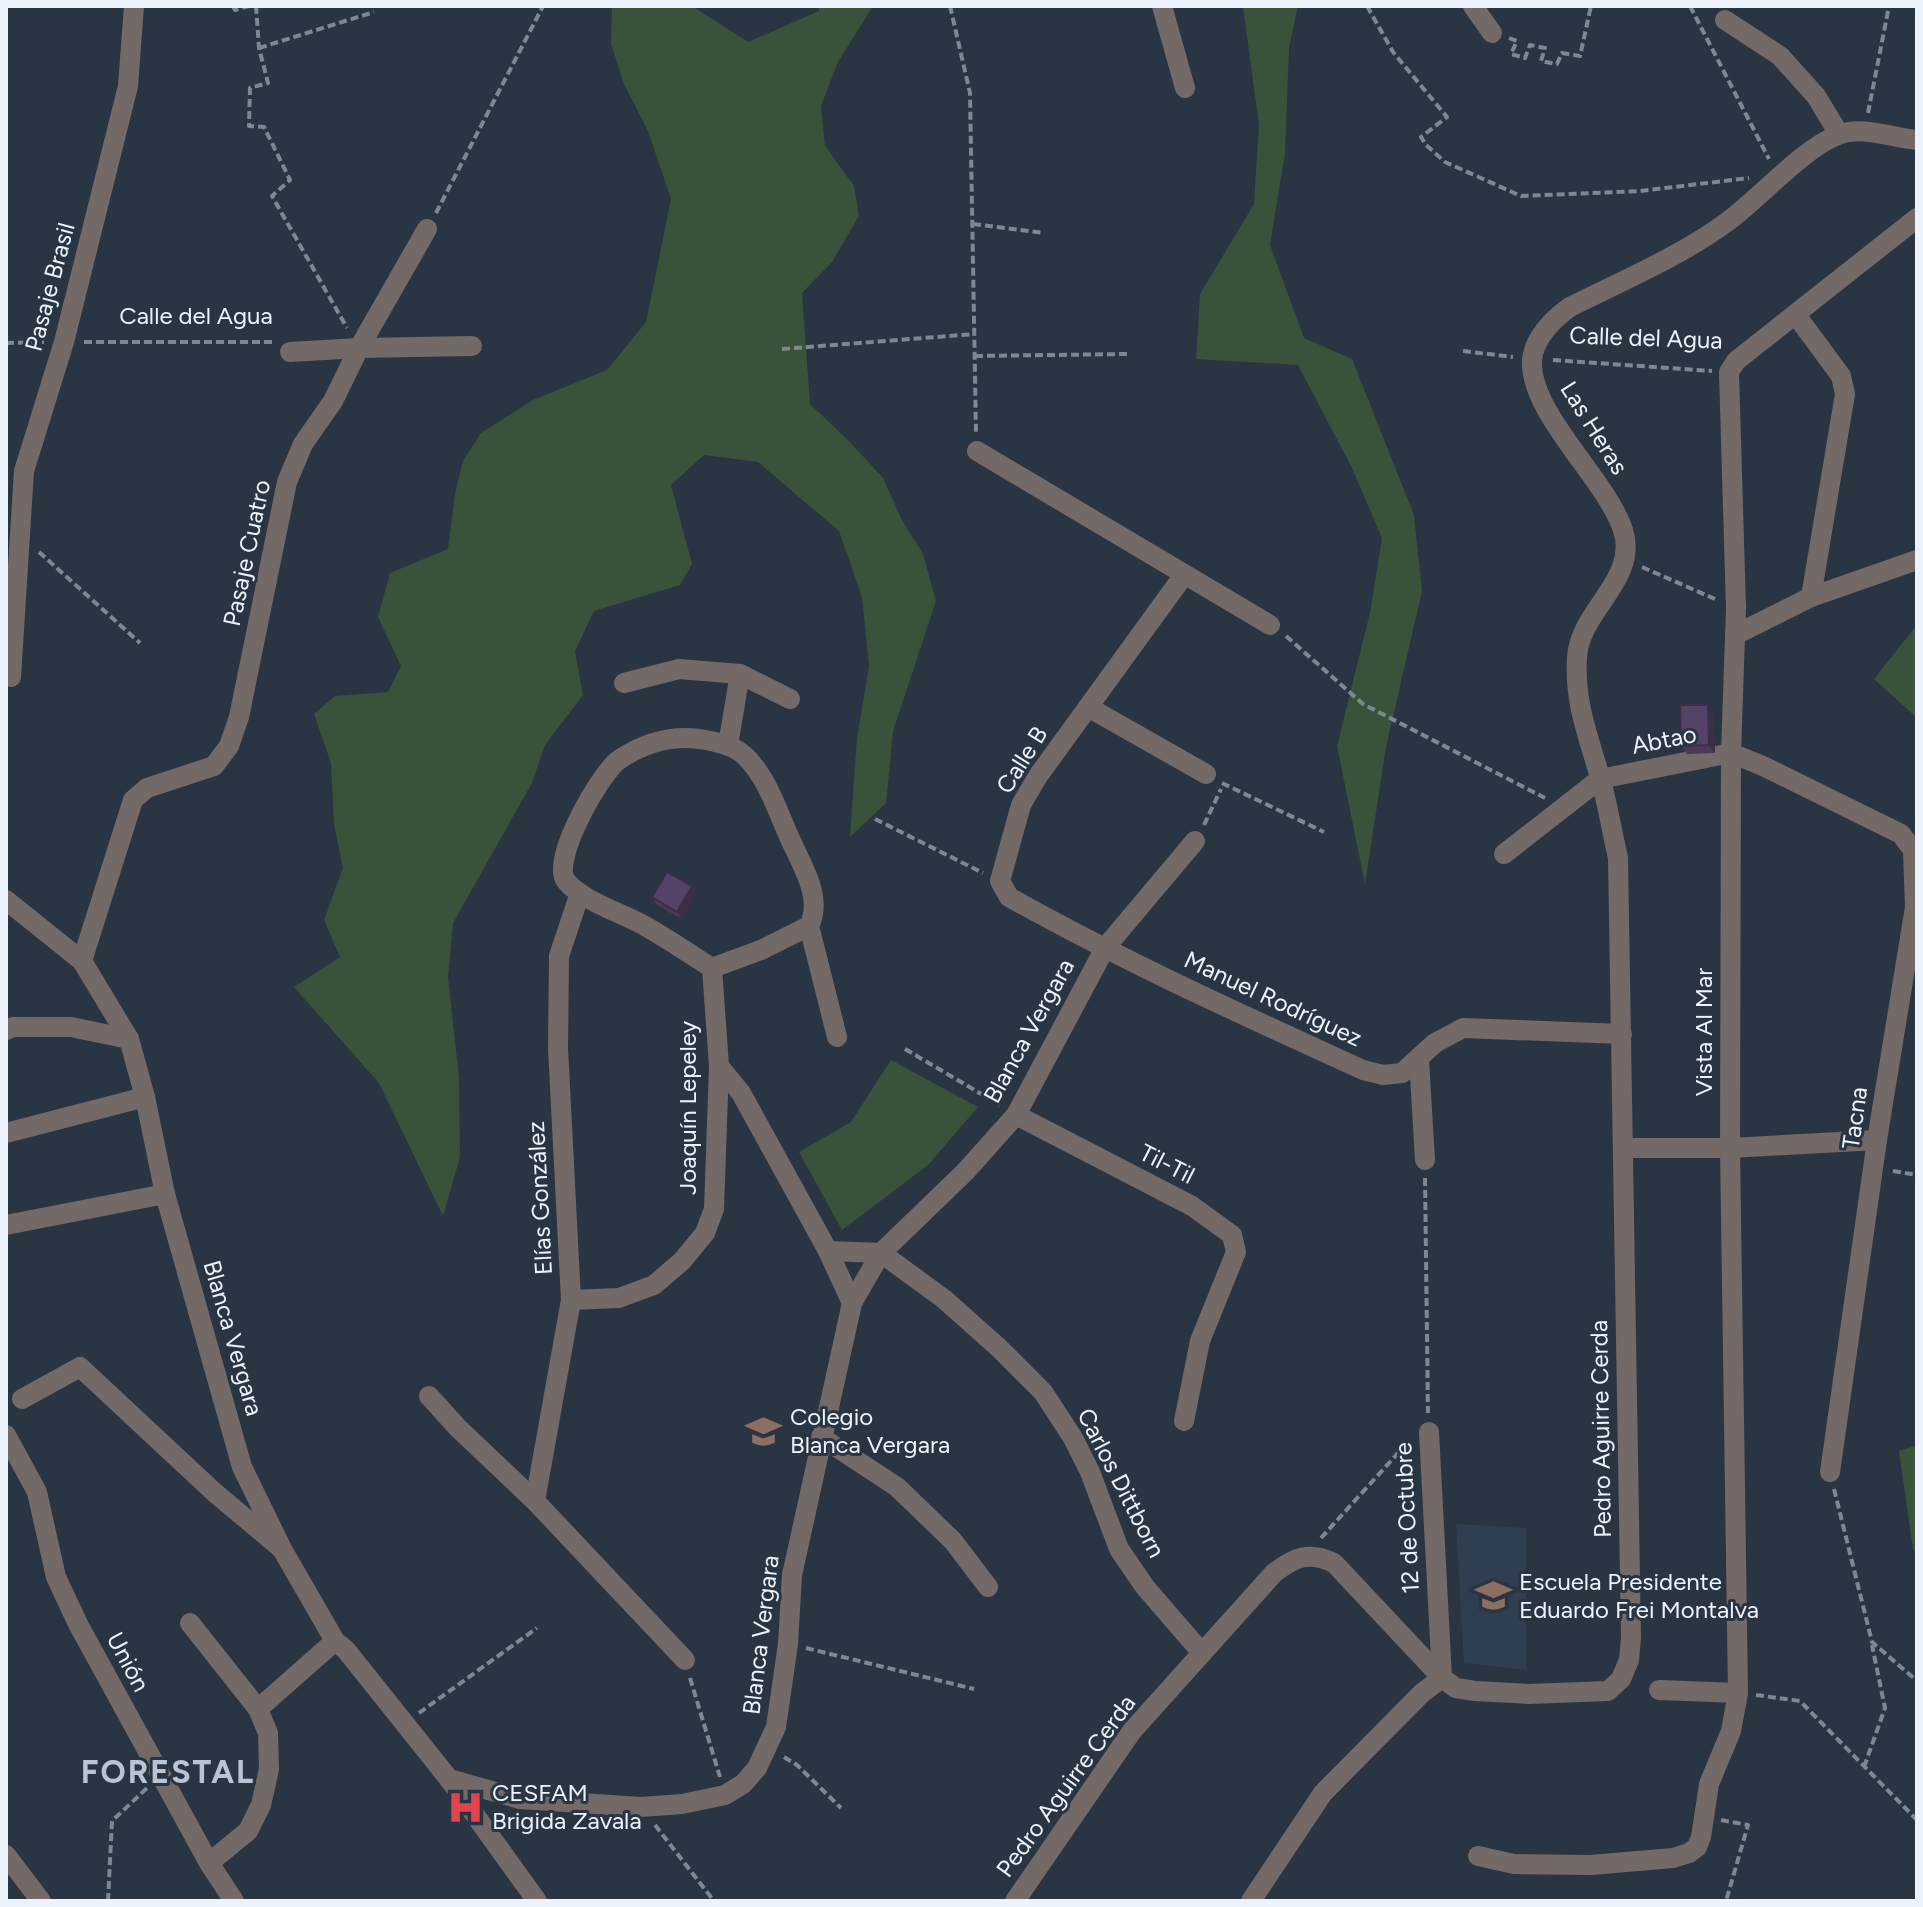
<svg xmlns="http://www.w3.org/2000/svg" width="1923" height="1907" font-family="Figtree,sans-serif">
<style>
.built{fill:#303e51}
.green{fill:#3a513a}
.lines{fill:none;stroke-linecap:round;stroke-linejoin:round}
.path{stroke:#7e8793;stroke-width:4;stroke-dasharray:8 4;stroke-linecap:butt}
.minor{stroke:#736967;stroke-width:20}
.tertiary{stroke:#736967;stroke-width:20}
.wall{fill:#483a58}
.shaded-wall{fill:#3b2f47}
.building{fill:#544366;stroke:#3b2f47;stroke-width:2}
.labels{text-anchor:middle;stroke-width:6;stroke-linejoin:round;paint-order:stroke}
.street-label{font-size:24px;fill:#ecf3fc;stroke:#2a3543}
.poi-label{font-size:24px;fill:#ecf3fc;stroke:#2a3543;text-anchor:start}
.district-label{font-size:32px;font-weight:bold;letter-spacing:2px;fill:#b8c5d7;stroke:#2a3543}
</style>
<rect width="100%" height="100%" fill="#2a3543"/>
<path class="built" d="M 1456,1524 L 1526,1528 L 1526,1670 L 1464,1663 Z"/>
<g class="green">
<path d="M 612,6 L 692,6 L 748,42 L 819,11 L 819,6 L 873,6 L 838,62 L 821,106 L 825,146 L 854,186 L 859,216 L 832,262 L 802,293 L 810,404 L 849,441 L 883,478 L 902,520 L 923,554 L 936,601 L 893,731 L 886,803 L 850,837 L 857,738 L 869,666 L 862,597 L 839,531 L 758,462 L 704,455 L 671,485 L 692,564 L 680,585 L 594,611 L 575,651 L 583,695 L 545,745 L 532,783 L 453,923 L 448,977 L 459,1078 L 460,1157 L 443,1216 L 379,1083 L 294,987 L 340,957 L 324,920 L 343,868 L 334,824 L 331,763 L 314,714 L 335,696 L 388,692 L 401,666 L 378,617 L 390,573 L 448,549 L 455,494 L 463,461 L 481,433 L 533,400 L 607,370 L 646,322 L 671,199 L 648,131 L 624,84 L 611,44 Z"/>
<path d="M 1243,6 L 1298,6 L 1289,48 L 1285,153 L 1270,245 L 1304,338 L 1352,359 L 1414,515 L 1422,591 L 1386,747 L 1365,884 L 1337,746 L 1370,613 L 1382,538 L 1352,468 L 1298,365 L 1196,359 L 1200,294 L 1254,204 L 1259,125 Z"/>
<path d="M 1917,625 L 1917,718 L 1874,679 Z"/>
<path d="M 891,1060 L 978,1107 L 928,1165 L 842,1230 L 799,1152 L 851,1122 Z"/>
<path d="M 1917,1445 L 1917,1554 L 1913,1549 L 1899,1451 Z"/>
</g>
<g class="lines">
<g class="path">
<path d="M 233,6 L 235,10 L 249,6"/>
<path d="M 256,6 L 259,48 L 268,83 L 250,88 L 249,126 L 264,127 L 290,180 L 272,196 L 347,328"/>
<path d="M 950,6 L 970,93 L 976,433"/>
<path d="M 1367,6 L 1393,52 L 1447,117 L 1421,137 L 1426,145 L 1445,162 L 1521,196 L 1640,191 L 1749,178"/>
<path d="M 1690,6 L 1769,159"/>
<path d="M 1509,38 L 1517,41 L 1511,54 L 1525,58 L 1530,45 L 1545,48 L 1541,61 L 1557,64 L 1562,53 L 1580,56 L 1591,6"/>
<path d="M 259,48 L 374,12"/>
<path d="M 1868,113 L 1889,6"/>
<path d="M 436,213 L 543,6"/>
<path d="M 973,224 L 1044,233"/>
<path d="M 84,342 L 272,342"/>
<path d="M 6,343 L 44,342"/>
<path d="M 782,349 L 975,334"/>
<path d="M 1463,351 L 1513,357"/>
<path d="M 975,356 L 1128,354"/>
<path d="M 1553,360 L 1712,371"/>
<path d="M 39,552 L 140,643"/>
<path d="M 1642,567 L 1715,599"/>
<path d="M 1286,636 L 1363,704 L 1545,798"/>
<path d="M 1222,783 L 1324,832"/>
<path d="M 875,819 L 983,873"/>
<path d="M 1204,825 L 1221,789"/>
<path d="M 905,1049 L 1000,1105"/>
<path d="M 1893,1171 L 1917,1175"/>
<path d="M 1425,1178 L 1428,1413"/>
<path d="M 1834,1489 L 1872,1642 L 1917,1681"/>
<path d="M 1321,1538 L 1409,1441"/>
<path d="M 806,1648 L 974,1689"/>
<path d="M 690,1678 L 720,1777"/>
<path d="M 1756,1695 L 1800,1701 L 1917,1820"/>
<path d="M 419,1713 L 537,1628"/>
<path d="M 784,1757 L 797,1765 L 841,1808"/>
<path d="M 1864,1767 L 1885,1708 L 1872,1645"/>
<path d="M 1721,1820 L 1748,1825 L 1726,1901"/>
<path d="M 655,1825 L 714,1901"/>
<path d="M 108,1901 L 112,1821 L 147,1788"/>
</g>
<g class="minor">
<path d="M 1162,6 L 1185,88"/>
<path d="M 1473,6 L 1492,33"/>
<path d="M 1725,20 L 1780,56 L 1816,96 L 1839,134"/>
<path d="M 1796,315 L 1841,376 L 1845,394 L 1811,597"/>
<path d="M 290,352 L 359,348 L 472,346"/>
<path d="M 977,451 L 1270,625"/>
<path d="M 1184,575 L 1038,776 L 1021,805 L 1000,881 L 1009,897 C 1123,961 1243,1015 1363,1070 L 1383,1075 L 1402,1073 L 1435,1043 L 1463,1028 L 1622,1034"/>
<path d="M 1735,635 L 1811,597 L 1917,560"/>
<path d="M 11,677 L 24,471 L 64,342 L 128,86 L 134,6"/>
<path d="M 624,683 L 679,669 L 740,674 L 790,699"/>
<path d="M 1088,707 L 1206,774"/>
<path d="M 728,745 L 740,674"/>
<path d="M 1504,854 L 1600,779 L 1731,753 L 1763,766 L 1901,834 L 1913,850 L 1915,907 L 1877,1140 L 1830,1472"/>
<path d="M 82,961 L 133,800 L 147,788 L 214,766 L 229,746 L 239,717 L 287,482 L 303,444 L 333,401 L 359,348 L 427,229"/>
<path d="M 712,968 C 690,954 668,939 645,926 C 622,913 582,901 566,881 C 550,861 601,771 620,759 C 646,742 675,734 706,740 C 720,743 735,746 745,756 C 768,778 778,813 791,841 C 803,867 823,899 809,926 L 837,1037"/>
<path d="M 712,968 L 761,950 L 809,926"/>
<path d="M 6,1030 L 13,1027 L 71,1027 L 129,1039"/>
<path d="M 1419,1060 L 1425,1160"/>
<path d="M 719,1066 L 741,1093 L 828,1251 L 852,1303"/>
<path d="M 1016,1115 L 1192,1206 L 1232,1235 L 1236,1252 L 1200,1341 L 1184,1421"/>
<path d="M 6,1133 L 145,1097"/>
<path d="M 1623,1148 L 1730,1148 L 1877,1140"/>
<path d="M 6,1225 L 165,1194"/>
<path d="M 828,1251 L 881,1253 L 944,1299 L 999,1348 L 1043,1392 L 1073,1438 L 1090,1472 L 1119,1549 L 1145,1587 L 1202,1653"/>
<path d="M 571,1300 L 619,1298 L 654,1285 L 682,1261 L 705,1233 L 714,1209 L 719,1066 L 712,968"/>
<path d="M 429,1396 L 458,1428 L 535,1501 L 685,1660"/>
<path d="M 22,1399 L 80,1367 L 214,1492 L 282,1549"/>
<path d="M 6,1435 L 37,1492 L 56,1577 L 78,1624 L 209,1863 L 234,1901"/>
<path d="M 821,1437 L 897,1487 L 953,1541 L 988,1587"/>
<path d="M 535,1501 L 571,1300 L 558,1048 L 559,956 L 580,893"/>
<path d="M 190,1623 L 258,1709 L 268,1733 L 269,1769 L 261,1805 L 248,1831 L 209,1863"/>
<path d="M 1659,1690 L 1738,1693"/>
<path d="M 258,1709 L 335,1641"/>
<path d="M 449,1779 L 520,1799 L 641,1807 L 682,1804 L 725,1795 L 743,1784 L 757,1768 L 776,1727 L 788,1644 L 792,1575 L 852,1303 L 881,1253 L 965,1172 L 1016,1115 L 1105,948 L 1195,841"/>
<path d="M 6,1855 L 41,1901"/>
<path d="M 1478,1856 L 1514,1864 L 1591,1865 L 1673,1858 L 1689,1853 L 1697,1847 L 1701,1837 L 1709,1784 L 1731,1731 L 1738,1693 L 1730,1148 L 1731,753 L 1736,608 L 1729,372 L 1736,361 L 1917,218"/>
<path d="M 1251,1901 L 1323,1793 L 1422,1693 L 1442,1678 L 1429,1432"/>
</g>
<g class="tertiary">
<path d="M 6,900 L 82,961 L 129,1039 L 145,1097 L 165,1194 L 242,1467 L 282,1549 L 335,1641 L 346,1650 L 449,1779 L 537,1901"/>
<path d="M 1015,1901 L 1132,1731 L 1274,1573 C 1295,1557 1309,1551 1334,1563 L 1442,1678 L 1456,1688 L 1475,1691 L 1529,1694 L 1608,1691 L 1621,1679 L 1629,1660 L 1631,1638 L 1618,858 C 1612,832 1608,806 1601,781 C 1589,737 1574,704 1577,657 C 1580,610 1639,579 1623,530 C 1607,480 1529,413 1532,360 C 1534,338 1553,319 1570,307 C 1622,281 1679,257 1727,222 C 1760,198 1802,149 1838,135 C 1863,125 1891,138 1917,140"/>
</g>
</g>
<g class="wall">
<path d="M 1708,705 L 1713,712 L 1715,753 L 1687,754 L 1681,746 Z"/>
<path d="M 697,894 L 682,919 L 657,905 L 652,897 Z"/>
</g>
<g class="shaded-wall">
<path d="M 1708,705 L 1713,712 L 1715,753 L 1709,745 Z"/>
<path d="M 692,886 L 697,894 L 682,919 L 677,912 Z"/>
</g>
<g class="building">
<path d="M 1680,705 L 1708,705 L 1709,745 L 1681,746 Z"/>
<path d="M 667,872 L 692,886 L 677,912 L 652,897 Z"/>
</g>
<defs>
<symbol id="school-bare" viewBox="-9 -9 18 18"><path d="M0-5L7-2L0 1L-7-2ZM-4 1L0 2.5L4 1V4Q0 6-4 4Z" fill="#8d6e63" stroke="#2a3543" stroke-width="2.5" paint-order="stroke"/></symbol>
<symbol id="hospital-bare" viewBox="-9 -9 18 18"><path d="M-5-5h3v3.5h4V-5h3V5h-3V1.5h-4V5h-3Z" fill="#e0444e" stroke="#2a3543" stroke-width="2.5" paint-order="stroke"/></symbol>
</defs>
<g fill-rule="evenodd">
<use href="#school-bare" x="738" y="1406" width="51" height="51"/>
<use href="#school-bare" x="1468" y="1570" width="51" height="51"/>
<use href="#hospital-bare" x="440" y="1782" width="51" height="51"/>
</g>
<g class="labels">
<g class="street-label">
<text transform="translate(50 287) rotate(-75)" y="8">Pasaje Brasil</text>
<text x="196" y="324">Calle del Agua</text>
<text transform="translate(1646 338) rotate(2)" y="8">Calle del Agua</text>
<text transform="translate(1594 428) rotate(58)" y="8">Las Heras</text>
<text transform="translate(247 553) rotate(-78)" y="8">Pasaje Cuatro</text>
<text transform="translate(1664 740) rotate(-11)" y="8">Abtao</text>
<text transform="translate(1022 760) rotate(-58)" y="8">Calle B</text>
<text transform="translate(1273 999) rotate(25)" y="8">Manuel Rodríguez</text>
<text transform="translate(1029 1031) rotate(-61)" y="8">Blanca Vergara</text>
<text transform="translate(1704 1032) rotate(-90)" y="8">Vista Al Mar</text>
<text transform="translate(688 1108) rotate(-90)" y="8">Joaquín Lepeley</text>
<text transform="translate(1855 1118) rotate(-82)" y="8">Tacna</text>
<text transform="translate(1167 1164) rotate(27)" y="8">Til-Til</text>
<text transform="translate(540 1198) rotate(-93)" y="8">Elías González</text>
<text transform="translate(233 1338) rotate(74)" y="8">Blanca Vergara</text>
<text transform="translate(1601 1429) rotate(-91)" y="8">Pedro Aguirre Cerda</text>
<text transform="translate(1121 1483) rotate(63)" y="8">Carlos Dittborn</text>
<text transform="translate(1407 1518) rotate(-93)" y="8">12 de Octubre</text>
<text transform="translate(761 1635) rotate(-83)" y="8">Blanca Vergara</text>
<text transform="translate(128 1662) rotate(62)" y="8">Unión</text>
<text transform="translate(1066 1786) rotate(-54)" y="8">Pedro Aguirre Cerda</text>
</g>
<g class="poi-label">
<text x="790" y="1425">Colegio<tspan x="790" dy="28">Blanca Vergara</tspan></text>
<text x="1519" y="1590">Escuela Presidente<tspan x="1519" dy="28">Eduardo Frei Montalva</tspan></text>
<text x="492" y="1801">CESFAM<tspan x="492" dy="28">Brigida Zavala</tspan></text>
</g>
<g class="district-label">
<text x="168" y="1783">FORESTAL</text>
</g>
</g>
<rect width="1923" height="1907" fill="none" stroke="#ecf3fc" stroke-width="16"/>
</svg>
